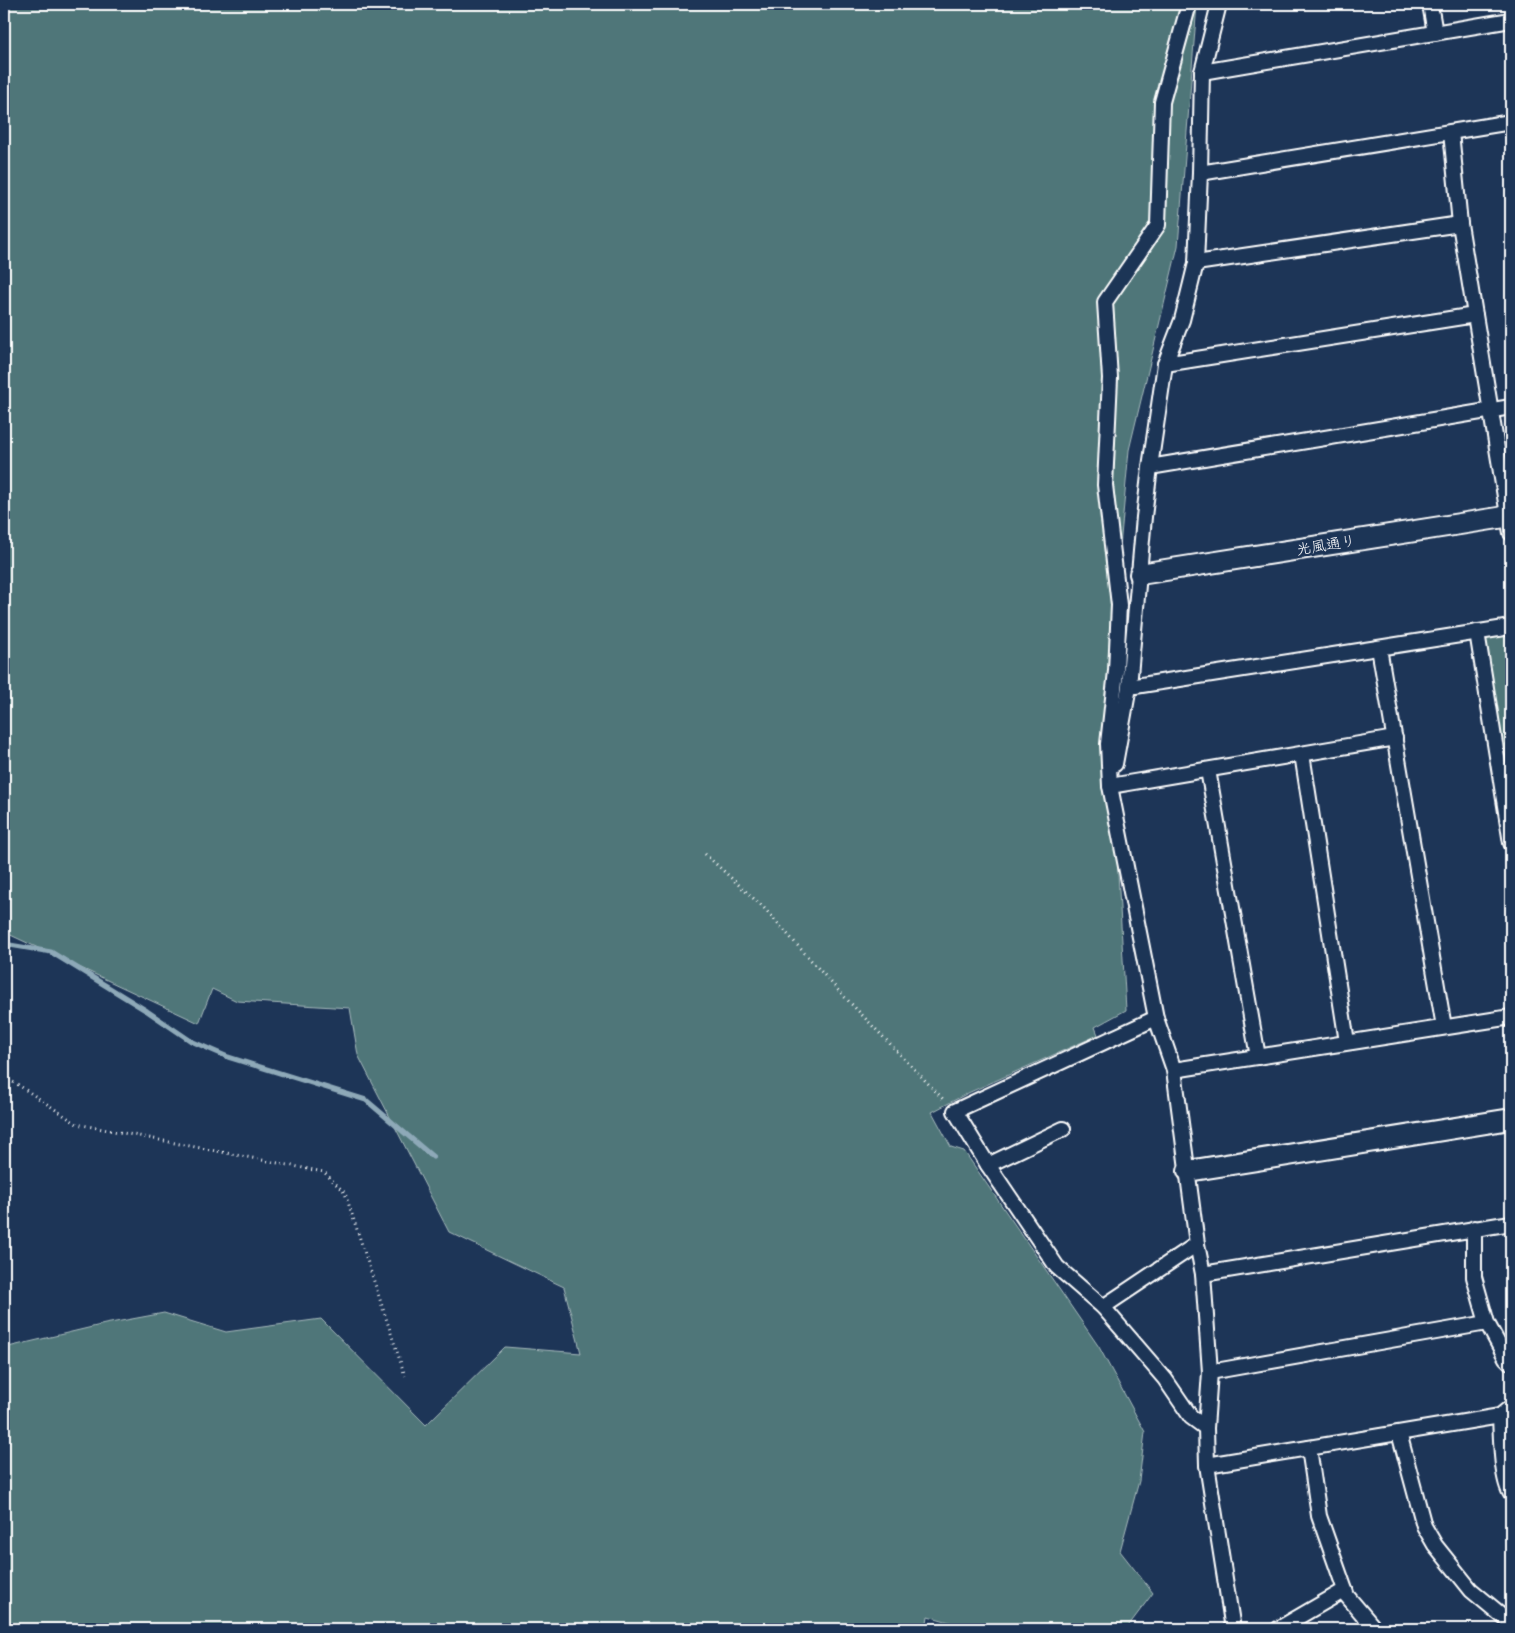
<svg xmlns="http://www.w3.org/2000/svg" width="1515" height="1633" font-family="Delius,'Klee One',sans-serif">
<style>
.green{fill:#4f7679;stroke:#a7babc}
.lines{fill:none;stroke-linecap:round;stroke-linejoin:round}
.stream{stroke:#8ea9b8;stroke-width:5}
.street-casing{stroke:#fff;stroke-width:18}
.secondary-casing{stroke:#fff;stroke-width:24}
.path{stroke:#fff;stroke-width:3;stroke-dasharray:1 4;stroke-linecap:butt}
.street{stroke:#1d3557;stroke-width:14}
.secondary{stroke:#1d3557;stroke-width:20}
.labels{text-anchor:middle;stroke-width:4.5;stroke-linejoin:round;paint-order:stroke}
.street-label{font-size:15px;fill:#fff;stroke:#1d3557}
</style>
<rect width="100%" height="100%" fill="#1d3557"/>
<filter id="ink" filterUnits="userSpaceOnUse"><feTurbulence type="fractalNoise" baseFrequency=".02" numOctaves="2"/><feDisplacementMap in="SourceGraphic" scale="10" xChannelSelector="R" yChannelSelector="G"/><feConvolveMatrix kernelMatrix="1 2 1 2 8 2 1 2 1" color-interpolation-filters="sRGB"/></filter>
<g filter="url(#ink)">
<g class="green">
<path d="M 4,4 L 1197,4 L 1178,246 L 1129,450 L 1107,687 L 1126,1010 L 1095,1027 L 1098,1035 L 968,1093 L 932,1112 L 951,1147 L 964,1151 L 1099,1347 L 1145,1432 L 1139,1481 L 1120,1551 L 1153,1593 L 1126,1629 L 974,1629 L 928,1616 L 926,1629 L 4,1629 L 4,1348 L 105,1324 L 164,1313 L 226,1332 L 321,1319 L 426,1425 L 505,1347 L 581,1353 L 564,1287 L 449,1232 L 358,1055 L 350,1008 L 237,1001 L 212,989 L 199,1023 L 4,932 Z"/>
<path d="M 1511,627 L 1511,749 L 1497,751 L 1477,632 Z"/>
<path d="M 1511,1407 L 1511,1494 L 1500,1416 Z"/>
</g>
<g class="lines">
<path class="stream" d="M 4,944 L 51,952 L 147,1011 L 191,1041 L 228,1057 L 366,1100 L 433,1157"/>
<defs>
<g id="street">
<path d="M 1189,4 L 1162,102 L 1158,225 L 1105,302 L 1110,378 L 1105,485 L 1119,605 L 1116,671 L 1108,744 L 1110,786 L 1156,1018 L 1174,1070 L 1197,1244 L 1203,1274 L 1210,1372 L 1206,1428 L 1207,1465 L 1233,1629"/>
<path d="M 1430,4 L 1435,33"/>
<path d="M 1202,72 L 1511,20"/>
<path d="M 1451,132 L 1460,224 L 1511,533"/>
<path d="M 1200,173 L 1511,122"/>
<path d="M 1196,263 L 1460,224"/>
<path d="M 1165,364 L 1475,315"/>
<path d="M 1150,467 L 1511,407"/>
<path d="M 1477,632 L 1511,843"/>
<path d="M 1379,648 L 1444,1027"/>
<path d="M 1129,687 L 1511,627"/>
<path d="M 1302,754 L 1347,1042"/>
<path d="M 1115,764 L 1129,687 L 1144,517 L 1150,467 L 1165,364 L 1182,320 L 1196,263 L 1200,173 L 1202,72 L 1219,4"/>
<path d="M 1208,770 L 1258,1057"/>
<path d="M 1110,786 L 1395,738"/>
<path d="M 1156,1018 L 955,1111 L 988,1165 L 1057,1267 L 1103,1307 L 1165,1379 L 1191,1417 L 1206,1428"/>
<path d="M 1174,1070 L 1511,1017"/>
<path d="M 988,1165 L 1063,1129"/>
<path d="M 1474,1228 L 1474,1277 L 1487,1323 L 1506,1358 L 1511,1363"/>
<path d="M 1203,1274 L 1511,1223"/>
<path d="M 1103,1307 L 1197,1244"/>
<path d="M 1210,1372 L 1487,1323"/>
<path d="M 1500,1416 C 1501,1436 1501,1479 1511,1494"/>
<path d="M 1399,1433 L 1424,1526 L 1435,1545 L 1471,1590 L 1511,1623"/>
<path d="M 1309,1448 L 1319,1516 L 1345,1590 L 1347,1596 L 1375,1629"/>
<path d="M 1207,1465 L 1500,1416 L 1511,1407"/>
<path d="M 1278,1629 L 1345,1590"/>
</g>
<g id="secondary">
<path d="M 1140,574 L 1511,516"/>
<path d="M 1188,1171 L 1511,1119"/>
</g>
</defs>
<use href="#street" class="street-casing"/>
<use href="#secondary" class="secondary-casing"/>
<g class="path">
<path d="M 705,854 L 763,907 L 836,988 L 944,1100"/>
<path d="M 4,1078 L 17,1084 L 77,1124 L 324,1172 L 345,1193 L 405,1376"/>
</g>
<use href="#street" class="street"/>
<use href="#secondary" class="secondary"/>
</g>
</g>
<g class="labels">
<g class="street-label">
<text transform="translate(1326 545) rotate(-9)" y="5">光風通り</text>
</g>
</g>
<rect width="1515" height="1633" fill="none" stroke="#1d3557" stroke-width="20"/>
<rect x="10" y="10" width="1495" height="1613" fill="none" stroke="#fff" stroke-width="2" filter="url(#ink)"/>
</svg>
